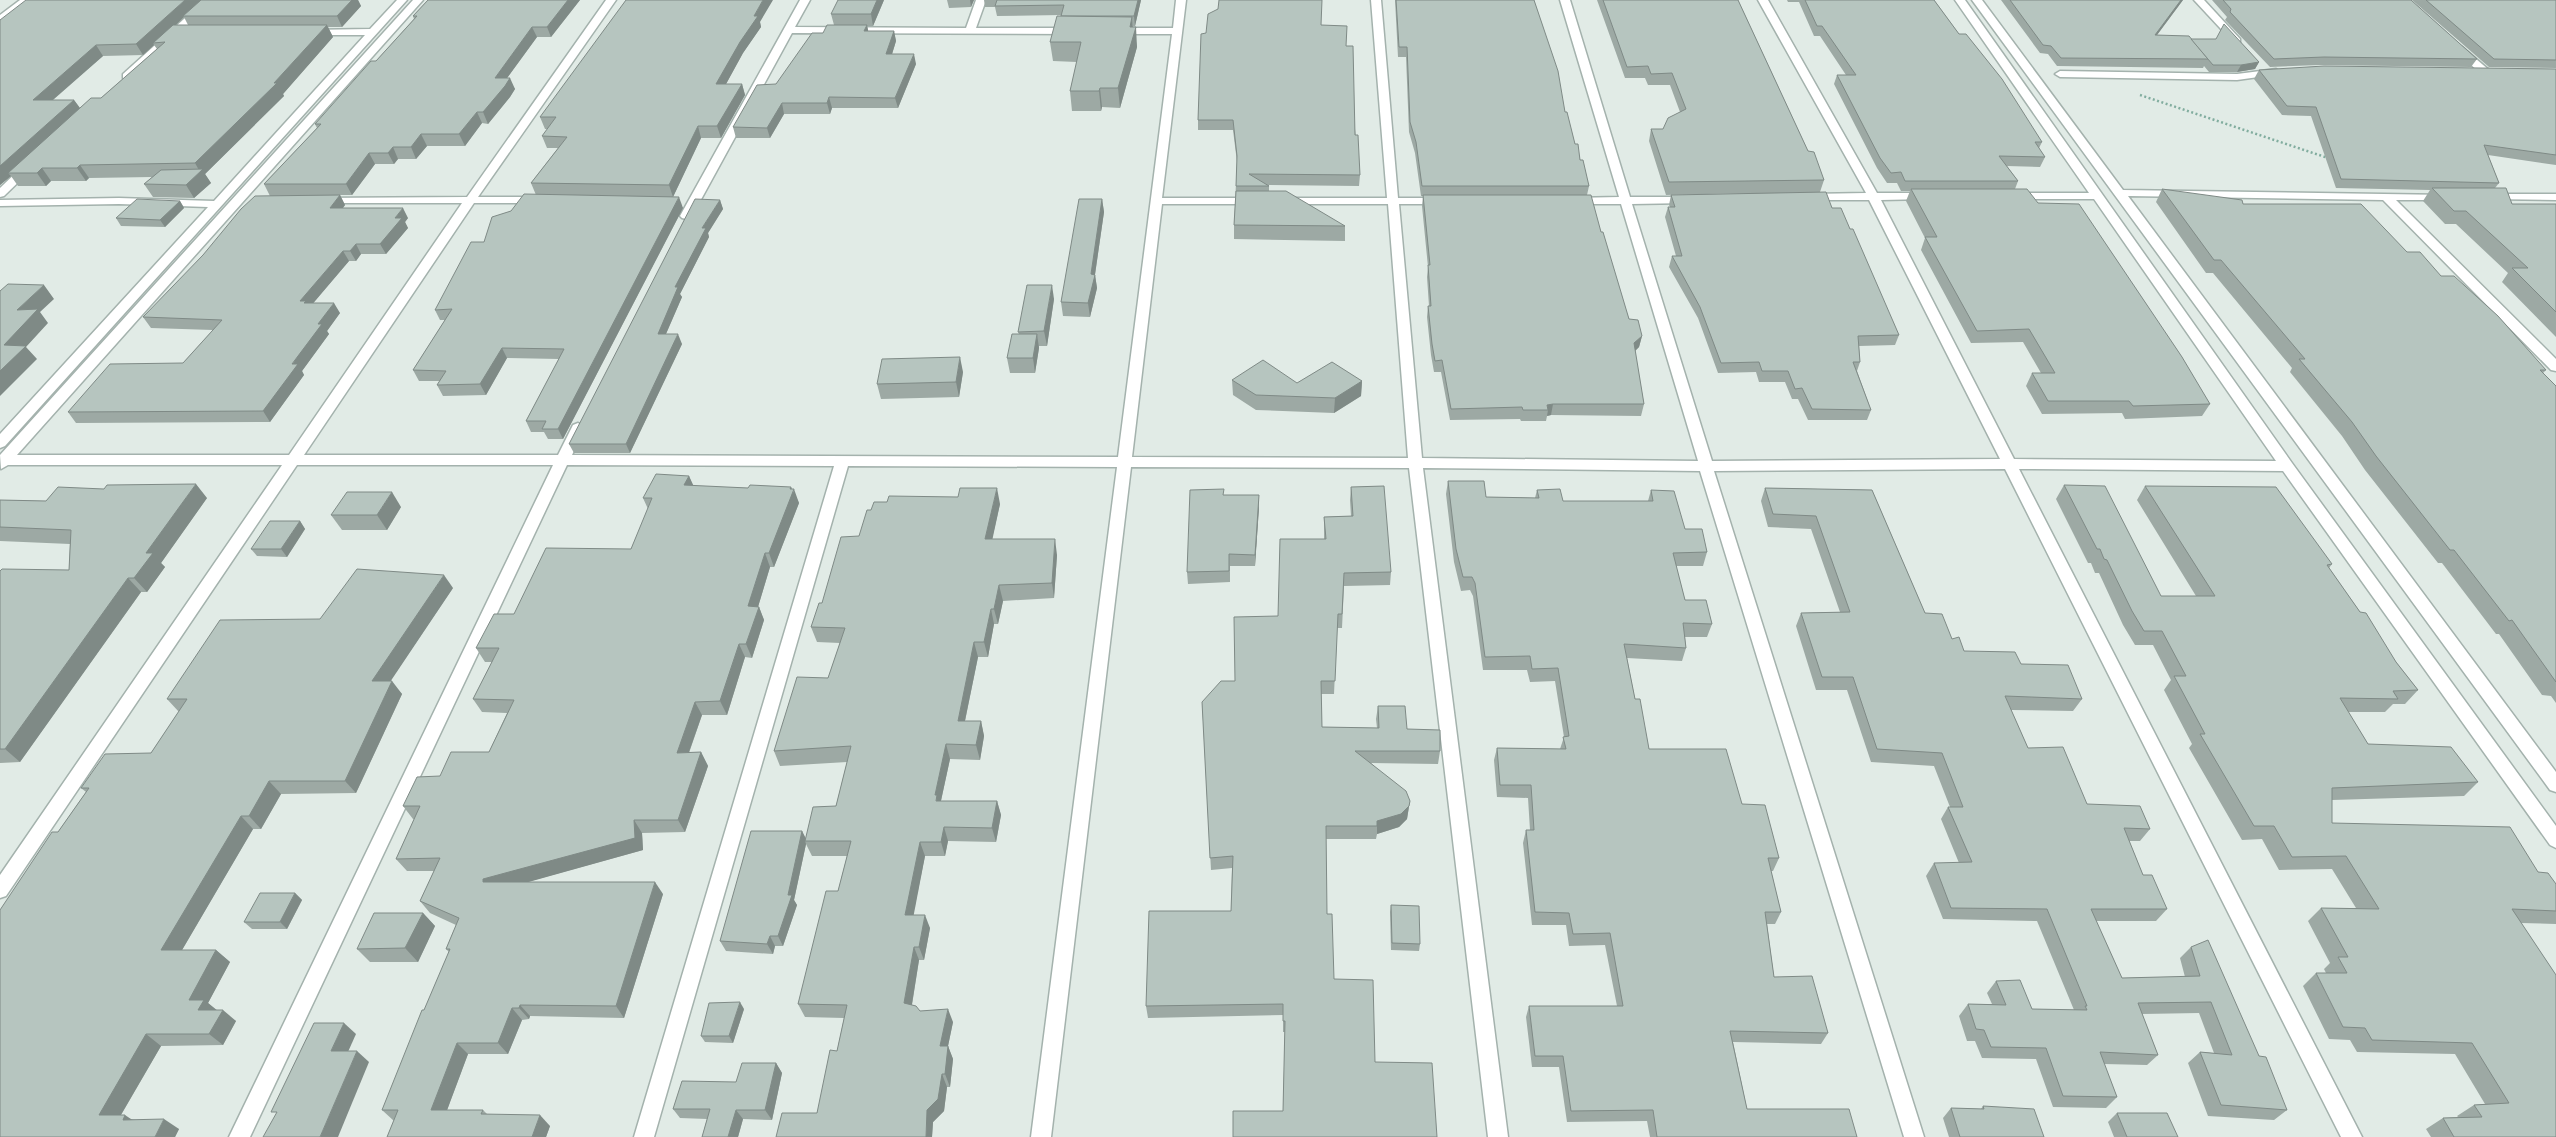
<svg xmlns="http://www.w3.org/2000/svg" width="2556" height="1137" font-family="Raleway,sans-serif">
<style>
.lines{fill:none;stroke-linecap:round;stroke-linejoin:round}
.minor-casing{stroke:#a4b2ad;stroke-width:3}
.path{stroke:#82ad9f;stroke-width:2.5;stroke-dasharray:2 2.5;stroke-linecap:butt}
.minor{fill:#fff;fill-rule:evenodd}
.wall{fill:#9da9a4;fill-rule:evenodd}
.shaded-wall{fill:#7f8a86}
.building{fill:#b6c5bf;stroke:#7f8a86}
</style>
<rect width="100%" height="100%" fill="#e1ebe6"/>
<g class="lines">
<defs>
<g id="minor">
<path d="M 20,0 L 31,0 L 0,23 L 0,15 Z"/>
<path d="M 205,0 L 216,0 L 131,78 L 123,78 L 123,74 Z"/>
<path d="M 397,0 L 407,0 L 5,446 L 0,448 L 0,434 L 208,207 L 119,204 L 0,206 L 0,200 L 119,198 L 214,201 L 365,35 L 311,35 L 308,34 L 308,30 L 370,29 Z"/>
<path d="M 413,0 L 423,0 L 17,455 L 289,455 L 462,203 L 322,203 L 318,202 L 318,198 L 467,197 L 606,0 L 616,0 L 478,197 L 539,197 L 545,200 L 539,203 L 474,203 L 304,455 L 558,455 L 573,425 L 578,423 L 585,428 L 572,455 L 1118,457 L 1172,34 L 1117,34 L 1112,31 L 1117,28 L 1173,28 L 1176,0 L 1186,0 L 1162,198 L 1254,198 L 1260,201 L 1254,204 L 1162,204 L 1132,457 L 1408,458 L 1388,204 L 1282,204 L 1276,201 L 1282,198 L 1387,198 L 1371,0 L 1381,0 L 1398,198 L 1442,198 L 1448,201 L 1442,204 L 1399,204 L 1422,458 L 1698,461 L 1621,204 L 1572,204 L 1566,201 L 1572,198 L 1619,197 L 1560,0 L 1570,0 L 1630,197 L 1689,197 L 1695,200 L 1689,203 L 1632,204 L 1712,461 L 2000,459 L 1869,200 L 1810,200 L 1804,197 L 1810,194 L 1866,193 L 1758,0 L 1768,0 L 1877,193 L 1929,193 L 1935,196 L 1929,199 L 1881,200 L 2014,459 L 2276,461 L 2094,199 L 2012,199 L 2006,196 L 2012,193 L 2089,193 L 1955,0 L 1965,0 L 2292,463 L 2556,826 L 2556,848 L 2550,845 L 2283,471 L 2019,469 L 2362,1137 L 2341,1137 L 2005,469 L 1714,471 L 1924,1137 L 1904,1137 L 1700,471 L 1423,468 L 1508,1137 L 1488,1137 L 1409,468 L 1131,467 L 1051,1137 L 1031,1137 L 1117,467 L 848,466 L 654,1137 L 634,1137 L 834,466 L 567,465 L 250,1137 L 229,1137 L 553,465 L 297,465 L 6,896 L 0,898 L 0,875 L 282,465 L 8,465 L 1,469 L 0,455 Z"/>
<path d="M 800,0 L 810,0 L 795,27 L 966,28 L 976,0 L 986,0 L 976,28 L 1074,28 L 1079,31 L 1074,34 L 792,33 L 692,216 L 686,219 L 682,218 L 680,216 Z"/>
<path d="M 1972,0 L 1982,0 L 2123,190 L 2449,195 L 2449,199 L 2445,200 L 2396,200 L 2556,359 L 2556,371 L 2551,370 L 2383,200 L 2128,196 L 2556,772 L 2556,792 L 2550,790 Z"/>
<path d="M 2194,0 L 2204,0 L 2240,39 L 2240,43 L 2234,43 Z"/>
<path d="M 2456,47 L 2462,47 L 2489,70 L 2489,74 L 2481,74 L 2456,51 Z"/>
<path d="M 2276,69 L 2281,72 L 2280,74 L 2237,80 L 2060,77 L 2055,74 L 2060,71 L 2237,74 Z"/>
<path d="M 29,163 L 33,164 L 33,168 L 4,196 L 0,197 L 0,188 L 25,164 Z"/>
<path d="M 2491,194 L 2556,194 L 2556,200 L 2487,199 L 2487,195 Z"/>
</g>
</defs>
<use href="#minor" class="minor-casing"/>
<path class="path" d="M 2140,95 L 2328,158"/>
<use href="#minor" class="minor"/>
</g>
<g class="wall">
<path d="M 352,0 L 358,0 L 361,6 L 342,27 L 328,27 L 333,37 L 283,94 L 284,96 L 205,174 L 211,183 L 194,198 L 153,197 L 144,184 L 152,177 L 89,178 L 86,181 L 51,181 L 46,186 L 18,186 L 11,176 L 0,185 L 0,20 ZM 184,17 L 188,25 L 176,25 ZM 154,45 L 157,49 L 101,98 L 80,108 L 74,100 L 53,100 L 103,56 L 143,55 Z"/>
<path d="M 428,0 L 580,0 L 551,37 L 537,37 L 507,78 L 515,89 L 510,97 L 488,124 L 482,123 L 465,146 L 427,146 L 416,159 L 398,159 L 394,164 L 375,164 L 352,195 L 340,195 L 345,205 L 343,208 L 408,218 L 405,222 L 408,228 L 386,254 L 361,254 L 356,261 L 349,261 L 313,303 L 340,313 L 327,331 L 329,334 L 302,371 L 304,375 L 270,422 L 76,423 L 68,412 L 183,363 L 213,330 L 151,328 L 143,317 L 270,196 L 264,184 L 317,128 L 315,124 L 376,61 L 414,19 L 413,16 Z"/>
<path d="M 884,0 L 873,26 L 867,26 L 868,31 L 894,31 L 896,41 L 892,54 L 916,64 L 898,108 L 832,108 L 830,114 L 784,114 L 770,138 L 736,138 L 733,127 L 776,84 L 823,33 L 834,25 L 831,14 Z"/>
<path d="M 947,0 L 974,0 L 971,7 L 949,8 Z"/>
<path d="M 984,0 L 1141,0 L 1135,26 L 1133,26 L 1137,47 L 1120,108 L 1102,107 L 1101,111 L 1072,111 L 1070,91 L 1077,62 L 1053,61 L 1050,42 L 1061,15 L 997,16 L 995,7 L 985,7 Z"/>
<path d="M 1395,0 L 1534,0 L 1565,112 L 1575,144 L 1589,186 L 1587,195 L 1601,232 L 1629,319 L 1642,336 L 1639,347 L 1635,351 L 1644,404 L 1641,416 L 1551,415 L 1547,416 L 1546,421 L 1521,421 L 1520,419 L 1450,420 L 1441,372 L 1434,372 L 1431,355 L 1427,317 L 1428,306 L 1429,306 L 1427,277 L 1428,267 L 1422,206 L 1423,196 L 1421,196 L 1415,153 L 1409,132 L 1406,57 L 1398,57 Z"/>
<path d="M 1597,0 L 1738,0 L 1808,151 L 1824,180 L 1820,192 L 1832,208 L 1850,229 L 1899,335 L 1895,345 L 1859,346 L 1860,362 L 1857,371 L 1871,410 L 1867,420 L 1808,420 L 1798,399 L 1792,399 L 1785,382 L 1759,382 L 1756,372 L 1718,373 L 1698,318 L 1669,267 L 1672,256 L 1676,256 L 1665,217 L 1668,207 L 1670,207 L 1669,205 L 1671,195 L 1795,192 L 1666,195 L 1649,141 L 1651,129 L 1663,129 L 1680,112 L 1670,85 L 1648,85 L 1645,78 L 1625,78 Z"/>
<path d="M 1787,0 L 1934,0 L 1959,34 L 2042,142 L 2039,148 L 2045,157 L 2040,167 L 2007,166 L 2018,181 L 2015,189 L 2038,203 L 2210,404 L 2202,416 L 2125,419 L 2122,413 L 2042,414 L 2026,386 L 2032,373 L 2041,373 L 2023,342 L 1971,343 L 1921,250 L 1925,238 L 1906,201 L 1910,191 L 1901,191 L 1897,183 L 1887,183 L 1877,168 L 1834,84 L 1837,75 L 1846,75 L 1820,36 L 1814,36 L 1799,2 L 1788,2 Z"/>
<path d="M 2001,0 L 2183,0 L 2157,35 L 2191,39 L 2259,62 L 2255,69 L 2237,72 L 2209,72 L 2204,66 L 2203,68 L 2057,66 L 2048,54 L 2040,53 Z"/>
<path d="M 2212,0 L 2411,0 L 2477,59 L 2471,67 L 2319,65 L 2270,67 L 2225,20 L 2227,17 Z"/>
<path d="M 2412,0 L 2556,0 L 2556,68 L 2489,67 Z"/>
<path d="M 1218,9 L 1321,25 L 1346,46 L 1360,175 L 1359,186 L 1268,185 L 1269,186 L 1269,191 L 1345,226 L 1345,241 L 1234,239 L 1234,225 L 1237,162 L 1233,130 L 1198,130 L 1198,120 L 1206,33 Z"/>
<path d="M 760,22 L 761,27 L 743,53 L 726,84 L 742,84 L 745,95 L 721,138 L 701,138 L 673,197 L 683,208 L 563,439 L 548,439 L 544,432 L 531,432 L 526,421 L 559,359 L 507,358 L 486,395 L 443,396 L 437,385 L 440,381 L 419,381 L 413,370 L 445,320 L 440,320 L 435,310 L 484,242 L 511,211 L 536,195 L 531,183 L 558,148 L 547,148 L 542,136 L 548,129 L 545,129 L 540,117 Z"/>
<path d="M 2556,69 L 2556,165 L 2488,155 L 2499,183 L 2495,188 L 2512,204 L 2556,204 L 2556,337 L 2502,282 L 2508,273 L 2456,224 L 2445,224 L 2423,201 L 2430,190 L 2336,188 L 2311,116 L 2282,115 L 2254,79 L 2259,70 Z"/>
<path d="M 2162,189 L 2243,204 L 2407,252 L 2441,276 L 2546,370 L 2543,373 L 2556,386 L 2556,703 L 2551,696 L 2542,695 L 2499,634 L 2496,634 L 2442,563 L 2438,563 L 2365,470 L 2342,436 L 2290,372 L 2292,368 L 2213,273 L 2206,273 L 2156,202 Z"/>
<path d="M 1102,199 L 1104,212 L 1095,275 L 1097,288 L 1090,317 L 1063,316 L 1061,302 Z"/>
<path d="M 720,200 L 723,209 L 708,233 L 709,237 L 680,294 L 682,297 L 666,334 L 682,344 L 630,453 L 574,453 L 569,444 Z"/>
<path d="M 180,201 L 184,208 L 165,227 L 121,226 L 116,218 Z"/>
<path d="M 1054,299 L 1047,346 L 1039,346 L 1039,348 L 1035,373 L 1010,373 L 1007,358 L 1019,334 L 1018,332 Z"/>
<path d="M 963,372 L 959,397 L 881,399 L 877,384 Z"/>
<path d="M 1232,380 L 1297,383 L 1362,381 L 1361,396 L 1334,413 L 1256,410 L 1233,395 Z"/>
<path d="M 689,476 L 693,486 L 748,488 L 791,487 L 799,503 L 774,567 L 770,567 L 758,607 L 759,607 L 764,620 L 752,658 L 745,657 L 727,715 L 702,715 L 689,753 L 701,752 L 708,766 L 685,832 L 642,833 L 643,850 L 527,882 L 663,894 L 624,1018 L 530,1016 L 529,1019 L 522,1020 L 508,1054 L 468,1054 L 447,1110 L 483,1110 L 487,1114 L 550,1126 L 546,1137 L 387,1137 L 394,1121 L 382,1110 L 449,952 L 446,949 L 456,925 L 430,913 L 420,901 L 434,871 L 407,871 L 396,859 L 414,819 L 413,819 L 403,806 L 440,776 L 489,752 L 507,713 L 482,712 L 473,699 L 492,662 L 485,662 L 476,648 L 514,614 L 631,549 L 648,509 L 643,498 Z"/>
<path d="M 1448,481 L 1486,497 L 1535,498 L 1537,490 L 1563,501 L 1648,501 L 1651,490 L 1685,529 L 1707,552 L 1703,566 L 1676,566 L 1685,600 L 1712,624 L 1707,637 L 1685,637 L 1686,648 L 1682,661 L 1627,658 L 1635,699 L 1649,749 L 1742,804 L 1779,858 L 1773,871 L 1771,871 L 1781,912 L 1775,924 L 1767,924 L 1774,977 L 1828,1033 L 1821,1044 L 1733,1042 L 1747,1109 L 1857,1137 L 1650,1137 L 1647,1121 L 1567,1122 L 1559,1067 L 1532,1067 L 1526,1017 L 1529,1006 L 1617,1006 L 1605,945 L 1569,946 L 1566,925 L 1532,925 L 1523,843 L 1526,830 L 1530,830 L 1528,798 L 1497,797 L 1494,760 L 1497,748 L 1560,749 L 1564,737 L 1555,681 L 1530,682 L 1527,670 L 1483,670 L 1473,596 L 1470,590 L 1461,591 L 1454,562 L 1446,494 Z"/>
<path d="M 2064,485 L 2161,596 L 2196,596 L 2137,500 L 2145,486 L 2332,564 L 2329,568 L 2360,612 L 2396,662 L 2418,690 L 2405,704 L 2393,704 L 2385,712 L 2348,712 L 2368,744 L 2478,782 L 2464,796 L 2332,800 L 2332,823 L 2538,872 L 2556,884 L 2556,924 L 2521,923 L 2556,1137 L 2431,1137 L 2426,1129 L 2443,1118 L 2458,1117 L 2457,1116 L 2474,1105 L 2485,1104 L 2455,1054 L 2357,1052 L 2350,1040 L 2329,1039 L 2303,986 L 2316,973 L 2326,973 L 2324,969 L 2330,963 L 2308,921 L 2321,908 L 2356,908 L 2332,869 L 2279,870 L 2262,839 L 2242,840 L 2189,748 L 2192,744 L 2164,690 L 2171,680 L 2153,645 L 2135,645 L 2123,625 L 2099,573 L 2095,573 L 2091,563 L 2088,563 L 2056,499 Z"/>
<path d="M 1351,487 L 1391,572 L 1390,585 L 1344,586 L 1342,628 L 1337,628 L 1334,694 L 1321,694 L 1322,727 L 1377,728 L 1376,719 L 1378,706 L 1407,729 L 1440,751 L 1438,764 L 1371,763 L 1410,801 L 1407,819 L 1399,827 L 1377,834 L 1376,839 L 1326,839 L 1283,1111 L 1285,1032 L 1283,1032 L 1283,1015 L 1148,1018 L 1146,1006 L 1231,911 L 1232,868 L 1211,870 L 1202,702 L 1235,681 L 1278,616 L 1324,539 L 1324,517 L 1351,516 L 1350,500 Z"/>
<path d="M 1765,488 L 1872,490 L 1925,613 L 1952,639 L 1964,651 L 2021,664 L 2082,699 L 2073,711 L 2011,710 L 2028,748 L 2087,804 L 2150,829 L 2140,841 L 2129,841 L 2143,875 L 2167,909 L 2156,921 L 2096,921 L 2122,978 L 2185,977 L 2180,958 L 2191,947 L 2259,1056 L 2287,1110 L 2274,1120 L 2208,1116 L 2188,1063 L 2200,1052 L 2214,1053 L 2199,1013 L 2142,1014 L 2158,1055 L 2147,1065 L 2104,1064 L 2117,1097 L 2106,1108 L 2053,1107 L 2036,1059 L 1982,1058 L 1975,1041 L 1967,1041 L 1959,1016 L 1968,1004 L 1992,1004 L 1987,993 L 1996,981 L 2032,1009 L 2074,1010 L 2037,921 L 1943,919 L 1926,876 L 1934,863 L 1959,863 L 1941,819 L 1948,807 L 1950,807 L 1934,766 L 1871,762 L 1847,690 L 1816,690 L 1796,626 L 1801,613 L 1840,612 L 1811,529 L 1768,527 L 1761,501 Z"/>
<path d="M 1224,495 L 1259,507 L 1255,566 L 1230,566 L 1230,582 L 1188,584 L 1187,572 Z"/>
<path d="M 207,498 L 161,563 L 165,567 L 147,592 L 141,592 L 20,762 L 0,763 L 0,571 L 69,570 L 70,544 L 0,541 L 0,500 L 46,501 Z"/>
<path d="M 1000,504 L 992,539 L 1057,555 L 1054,598 L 1003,601 L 998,624 L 994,624 L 988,657 L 978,657 L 965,721 L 981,721 L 984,736 L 980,760 L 950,759 L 941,801 L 997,801 L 1001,815 L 996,842 L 948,841 L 945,856 L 925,856 L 913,915 L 930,928 L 924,960 L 919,960 L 912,1005 L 920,1011 L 953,1022 L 948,1046 L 953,1059 L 950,1087 L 947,1087 L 944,1111 L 933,1122 L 932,1137 L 776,1137 L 817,1113 L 837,1051 L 844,1018 L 805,1017 L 798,1004 L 838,891 L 847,856 L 812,856 L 806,844 L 794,900 L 797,905 L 783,946 L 775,946 L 773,954 L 726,951 L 720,941 L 802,831 L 806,839 L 836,806 L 847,762 L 780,766 L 774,751 L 828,678 L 840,643 L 817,642 L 811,627 L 822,603 L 859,536 Z"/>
<path d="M 401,507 L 387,530 L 342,530 L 331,515 Z"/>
<path d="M 300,521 L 305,529 L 287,557 L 257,556 L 251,549 Z"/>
<path d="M 453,588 L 390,681 L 402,694 L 356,793 L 281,794 L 261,829 L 253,829 L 182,950 L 216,950 L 230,962 L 208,1003 L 216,1010 L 236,1021 L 223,1045 L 161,1046 L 121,1115 L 131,1119 L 179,1129 L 175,1137 L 0,1137 L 58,832 L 86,792 L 81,788 L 151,753 L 179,712 L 167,699 L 320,619 Z"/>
<path d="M 295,893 L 302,900 L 287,929 L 252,929 L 244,922 Z"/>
<path d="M 1391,905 L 1420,944 L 1419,951 L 1391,950 L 1390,912 Z"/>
<path d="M 423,913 L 435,926 L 418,962 L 370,962 L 357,949 Z"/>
<path d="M 744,1009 L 733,1043 L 705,1042 L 701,1036 Z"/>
<path d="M 776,1063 L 782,1073 L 772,1120 L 743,1119 L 738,1137 L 702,1137 L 707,1119 L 680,1118 L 673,1109 L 736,1082 Z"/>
<path d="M 1983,1106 L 2044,1137 L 1949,1137 L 1943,1118 L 1951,1108 L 1981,1109 Z"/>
<path d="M 2117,1113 L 2178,1137 L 2114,1137 L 2108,1122 Z"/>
</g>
<g class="shaded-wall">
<path d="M 185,0 L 203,0 L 183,16 L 184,17 L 157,43 L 153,43 L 154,45 L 143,55 L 136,44 Z"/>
<path d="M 352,0 L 358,0 L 361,6 L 342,27 L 337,16 Z"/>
<path d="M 568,0 L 580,0 L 551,37 L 547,27 Z"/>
<path d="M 763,0 L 773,0 L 760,22 L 761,27 L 743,53 L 720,95 L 716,84 Z"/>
<path d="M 877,0 L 884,0 L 873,26 L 871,14 Z"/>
<path d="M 970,0 L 974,0 L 971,7 Z"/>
<path d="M 1138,0 L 1141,0 L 1135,26 L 1134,16 Z"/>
<path d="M 2181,0 L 2183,0 L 2151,43 L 2155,35 Z"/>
<path d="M 1132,17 L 1133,36 L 1136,27 L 1137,47 L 1120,108 L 1118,88 Z"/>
<path d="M 327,25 L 333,37 L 283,94 L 284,96 L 205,174 L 211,183 L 194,198 L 186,185 L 200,172 L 195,163 L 274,83 Z"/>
<path d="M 867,25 L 869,35 L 864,31 Z"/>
<path d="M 532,27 L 537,37 L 499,89 L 495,78 Z"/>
<path d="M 894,31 L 896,41 L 889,64 L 886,54 Z"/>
<path d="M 96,45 L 103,56 L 40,111 L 33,100 Z"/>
<path d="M 914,54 L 916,64 L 898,108 L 895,98 Z"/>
<path d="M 2259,62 L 2255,69 L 2237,72 L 2241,65 Z"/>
<path d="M 510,78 L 515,89 L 510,97 L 488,124 L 483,112 Z"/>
<path d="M 742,84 L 745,95 L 721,138 L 717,126 Z"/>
<path d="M 1100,88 L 1102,107 L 1101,111 L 1099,91 Z"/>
<path d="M 829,97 L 832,108 L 830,114 L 827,103 Z"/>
<path d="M 74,100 L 82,111 L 8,173 L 11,176 L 0,185 L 0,166 Z"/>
<path d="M 782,103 L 784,114 L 770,138 L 767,128 Z"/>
<path d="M 477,112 L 482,123 L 465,146 L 459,134 Z"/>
<path d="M 698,126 L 701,138 L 673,197 L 669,185 Z"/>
<path d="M 421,134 L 427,146 L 416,159 L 411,147 Z"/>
<path d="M 393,147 L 398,159 L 394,164 L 388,153 Z"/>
<path d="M 369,153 L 375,164 L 352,195 L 346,184 Z"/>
<path d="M 80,165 L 89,178 L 86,181 L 77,168 Z"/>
<path d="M 42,168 L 51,181 L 46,186 L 37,173 Z"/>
<path d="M 340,195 L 345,205 L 335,218 L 330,208 Z"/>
<path d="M 679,197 L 683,208 L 563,439 L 558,429 Z"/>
<path d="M 1102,199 L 1104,212 L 1094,281 L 1095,275 L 1097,288 L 1090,317 L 1088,303 L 1091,274 Z"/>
<path d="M 720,200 L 723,209 L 708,233 L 709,237 L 680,294 L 682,297 L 662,343 L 658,334 L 675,287 L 702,228 Z"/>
<path d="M 180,201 L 184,208 L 165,227 L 160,220 Z"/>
<path d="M 403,208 L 408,218 L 405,222 L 408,228 L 386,254 L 380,244 L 395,218 Z"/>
<path d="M 356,244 L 361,254 L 356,261 L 350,251 Z"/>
<path d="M 343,251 L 349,261 L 310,307 L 300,301 Z"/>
<path d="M 44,285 L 54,299 L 40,312 L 48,323 L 26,347 L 37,359 L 0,396 L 0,371 L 4,345 L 17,310 Z"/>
<path d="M 1052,285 L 1054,299 L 1047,346 L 1044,331 Z"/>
<path d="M 334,303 L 340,313 L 327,331 L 329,334 L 302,371 L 304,375 L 270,422 L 263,411 L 318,324 Z"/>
<path d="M 678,334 L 682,344 L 630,453 L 626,444 Z"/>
<path d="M 1037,334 L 1039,348 L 1035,373 L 1033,358 Z"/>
<path d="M 1642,336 L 1639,347 L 1632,354 L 1634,343 Z"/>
<path d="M 502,348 L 507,358 L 486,395 L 480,384 Z"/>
<path d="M 960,357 L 963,372 L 959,397 L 956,382 Z"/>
<path d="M 1362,381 L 1361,396 L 1334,413 L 1335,398 Z"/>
<path d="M 1553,404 L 1551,415 L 1547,416 L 1548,410 L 1547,405 Z"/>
<path d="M 689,476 L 695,489 L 684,485 Z"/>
<path d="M 196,484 L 207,498 L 161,563 L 165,567 L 147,592 L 134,578 L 146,553 Z"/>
<path d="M 791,487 L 793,493 L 794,489 L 799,503 L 774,567 L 769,553 Z"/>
<path d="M 997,488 L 1000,504 L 989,555 L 985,539 Z"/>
<path d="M 392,492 L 401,507 L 387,530 L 377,515 Z"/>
<path d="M 1259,495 L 1259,507 L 1255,566 L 1255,555 Z"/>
<path d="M 300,521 L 305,529 L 287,557 L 281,549 Z"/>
<path d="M 1055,539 L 1057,555 L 1054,598 L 1052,583 Z"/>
<path d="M 765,553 L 770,567 L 754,620 L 748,606 Z"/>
<path d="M 444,575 L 453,588 L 382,694 L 372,681 Z"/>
<path d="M 128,578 L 141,592 L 20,762 L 5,749 Z"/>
<path d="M 999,585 L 1003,601 L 998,624 L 994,609 Z"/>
<path d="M 759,607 L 764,620 L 752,658 L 746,644 Z"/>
<path d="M 991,609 L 994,624 L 988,657 L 984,642 Z"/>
<path d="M 974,642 L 978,657 L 962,735 L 958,721 Z"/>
<path d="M 739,644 L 745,657 L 727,715 L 720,701 Z"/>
<path d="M 392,681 L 402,694 L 356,793 L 345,781 Z"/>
<path d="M 695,702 L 702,715 L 684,766 L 677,753 Z"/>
<path d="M 981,721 L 984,736 L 980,760 L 976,745 Z"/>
<path d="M 946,744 L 950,759 L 940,805 L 941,815 L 935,795 Z"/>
<path d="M 701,752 L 708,766 L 685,832 L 678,820 Z"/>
<path d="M 269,781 L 281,794 L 261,829 L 249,816 Z"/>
<path d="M 997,801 L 1001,815 L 996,842 L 992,828 Z"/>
<path d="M 1409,806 L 1407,819 L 1399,827 L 1377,834 L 1377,821 Z"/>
<path d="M 241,816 L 253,829 L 175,962 L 161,950 Z"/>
<path d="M 634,820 L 642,833 L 643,850 L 493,892 L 483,882 L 483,879 Z"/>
<path d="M 944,827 L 948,841 L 945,856 L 941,842 Z"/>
<path d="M 802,831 L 807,841 L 805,841 L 806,844 L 794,900 L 797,905 L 783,946 L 778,936 L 788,895 Z"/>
<path d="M 920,842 L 925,856 L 911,929 L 905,915 Z"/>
<path d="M 655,882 L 663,894 L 624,1018 L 616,1006 Z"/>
<path d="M 295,893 L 302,900 L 287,929 L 280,922 Z"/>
<path d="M 423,913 L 435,926 L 418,962 L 405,948 Z"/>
<path d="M 925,915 L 930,928 L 924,960 L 919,947 Z"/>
<path d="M 770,936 L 775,946 L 773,954 L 767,944 Z"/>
<path d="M 914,947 L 919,960 L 910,1016 L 904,1003 Z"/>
<path d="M 216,950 L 230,962 L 208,1003 L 218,1011 L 198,1010 L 189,1000 Z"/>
<path d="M 740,1002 L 744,1009 L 733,1043 L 729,1036 Z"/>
<path d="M 520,1005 L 530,1016 L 529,1019 L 519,1008 Z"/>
<path d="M 512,1008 L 522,1020 L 508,1054 L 498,1043 Z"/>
<path d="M 948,1009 L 953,1022 L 948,1046 L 953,1059 L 950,1087 L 945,1074 L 940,1046 Z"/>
<path d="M 223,1010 L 236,1021 L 223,1045 L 209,1034 Z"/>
<path d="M 344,1023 L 356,1034 L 343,1063 L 331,1051 Z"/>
<path d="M 146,1034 L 161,1046 L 115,1125 L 99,1115 Z"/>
<path d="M 457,1043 L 468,1054 L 443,1121 L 431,1110 Z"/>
<path d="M 357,1051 L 369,1062 L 338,1137 L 320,1137 Z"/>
<path d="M 776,1063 L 782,1073 L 772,1120 L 765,1110 Z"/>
<path d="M 942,1074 L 947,1087 L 944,1111 L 933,1122 L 932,1137 L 926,1137 L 927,1110 Z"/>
<path d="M 736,1110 L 743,1119 L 738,1137 L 728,1137 Z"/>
<path d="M 125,1115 L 141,1126 L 123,1120 Z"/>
<path d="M 540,1115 L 550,1126 L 546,1137 L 532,1137 Z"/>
<path d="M 164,1119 L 179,1129 L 175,1137 L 155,1137 Z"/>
</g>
<g class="building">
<path d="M 26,0 L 185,0 L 136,44 L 96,45 L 33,100 L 74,100 L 0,166 L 0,20 Z"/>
<path d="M 201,0 L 352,0 L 337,16 L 183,16 Z"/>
<path d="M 428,0 L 568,0 L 547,27 L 532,27 L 495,78 L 510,78 L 505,86 L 483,112 L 477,112 L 459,134 L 421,134 L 411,147 L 393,147 L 388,153 L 369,153 L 346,184 L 264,184 L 321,124 L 315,124 L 371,61 L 376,61 L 417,16 L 413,16 Z"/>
<path d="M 626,0 L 763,0 L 754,16 L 758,16 L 740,42 L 716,84 L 742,84 L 717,126 L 698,126 L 669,185 L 531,183 L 567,137 L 542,136 L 556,117 L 540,117 Z"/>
<path d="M 838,0 L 877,0 L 871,14 L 831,14 Z"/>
<path d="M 997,0 L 1138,0 L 1134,16 L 1061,16 L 1064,5 L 995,6 Z"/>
<path d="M 1219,0 L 1322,0 L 1321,25 L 1347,26 L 1346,46 L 1353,46 L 1355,135 L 1358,135 L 1360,175 L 1249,174 L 1269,186 L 1236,186 L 1237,156 L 1233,120 L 1198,120 L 1201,34 L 1206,33 L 1208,14 L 1218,9 Z"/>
<path d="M 1396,0 L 1534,0 L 1558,71 L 1565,112 L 1567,112 L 1575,144 L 1578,144 L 1580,160 L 1583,160 L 1589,186 L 1422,186 L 1416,142 L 1410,122 L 1407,47 L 1399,47 Z"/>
<path d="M 1603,0 L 1738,0 L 1808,151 L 1814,152 L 1824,180 L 1669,182 L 1651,129 L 1663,129 L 1668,118 L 1686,109 L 1672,73 L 1651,74 L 1648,66 L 1627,67 Z"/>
<path d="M 1805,0 L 1934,0 L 1959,34 L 1966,34 L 2002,79 L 2042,142 L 2035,142 L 2045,157 L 1999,156 L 2018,181 L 1905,181 L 1901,172 L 1891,173 L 1880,158 L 1837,75 L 1856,75 L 1822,26 L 1817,26 Z"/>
<path d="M 2010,0 L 2181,0 L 2155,35 L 2189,36 L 2208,59 L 2061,58 L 2051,46 L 2043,45 Z"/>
<path d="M 2223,0 L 2411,0 L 2477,59 L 2324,57 L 2274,59 L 2230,12 L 2231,9 Z"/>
<path d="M 2426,0 L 2556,0 L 2556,60 L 2494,59 Z"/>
<path d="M 1057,16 L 1132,17 L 1130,27 L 1136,27 L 1118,88 L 1100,88 L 1099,91 L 1070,91 L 1081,42 L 1050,42 Z"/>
<path d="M 2224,24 L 2259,62 L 2241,65 L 2213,65 L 2191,39 L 2216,39 Z"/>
<path d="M 173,25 L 327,25 L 274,83 L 277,83 L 195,163 L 80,165 L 77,168 L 42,168 L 37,173 L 8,173 L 91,98 L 101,98 L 165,42 L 153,43 Z"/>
<path d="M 827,25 L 867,25 L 864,31 L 894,31 L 886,54 L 914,54 L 895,98 L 829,97 L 827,103 L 782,103 L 767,128 L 733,127 L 757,85 L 776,84 L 812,33 L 823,33 Z"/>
<path d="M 2324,66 L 2556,69 L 2556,155 L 2484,145 L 2499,183 L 2341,179 L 2316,107 L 2287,106 L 2259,70 Z"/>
<path d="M 203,169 L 186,185 L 144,184 L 161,170 Z"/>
<path d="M 2432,188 L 2506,188 L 2512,204 L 2556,204 L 2556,312 L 2512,268 L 2528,268 L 2466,211 L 2454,211 Z"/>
<path d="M 1911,189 L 2027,189 L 2038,203 L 2079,204 L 2182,357 L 2210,404 L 2133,406 L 2129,401 L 2048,401 L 2032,373 L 2055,373 L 2029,329 L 1977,331 L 1925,237 L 1937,237 Z"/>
<path d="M 2162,189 L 2242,200 L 2243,204 L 2361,204 L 2407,252 L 2420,252 L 2441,276 L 2454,276 L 2498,316 L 2546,370 L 2540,370 L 2556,386 L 2556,682 L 2512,620 L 2509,621 L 2454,550 L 2450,550 L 2376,456 L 2352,422 L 2299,359 L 2305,359 L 2221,260 L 2214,260 Z"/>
<path d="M 1236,191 L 1286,191 L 1345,226 L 1234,225 Z"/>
<path d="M 1826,192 L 1832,208 L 1841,208 L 1850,229 L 1853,229 L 1899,335 L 1858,336 L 1860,362 L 1853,362 L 1871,410 L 1812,409 L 1802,388 L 1795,389 L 1788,371 L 1762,371 L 1759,362 L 1721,363 L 1700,307 L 1672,256 L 1682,256 L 1668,207 L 1675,207 L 1671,195 Z"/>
<path d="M 524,194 L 679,197 L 558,429 L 542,429 L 546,421 L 526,421 L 564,349 L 502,348 L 480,384 L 437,385 L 446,371 L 413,370 L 452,309 L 435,310 L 471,242 L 484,242 L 492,217 L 511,211 Z"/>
<path d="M 340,195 L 330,208 L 403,208 L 395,218 L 402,218 L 380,244 L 356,244 L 350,251 L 343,251 L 300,301 L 306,301 L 304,303 L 334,303 L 318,324 L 322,324 L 292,364 L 298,364 L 263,411 L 68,412 L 110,364 L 183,363 L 222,320 L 143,317 L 203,255 L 241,209 L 255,196 Z"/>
<path d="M 1423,195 L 1591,195 L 1601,232 L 1603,232 L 1629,319 L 1638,320 L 1642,336 L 1634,343 L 1644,404 L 1553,404 L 1547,405 L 1548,410 L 1523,410 L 1522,407 L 1451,409 L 1442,360 L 1435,361 L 1432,344 L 1428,306 L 1431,306 L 1428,265 L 1430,265 Z"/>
<path d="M 137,199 L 180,201 L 160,220 L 116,218 Z"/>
<path d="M 695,199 L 720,200 L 702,228 L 706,228 L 675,287 L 678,287 L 658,334 L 678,334 L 626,444 L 569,444 Z"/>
<path d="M 1079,199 L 1102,199 L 1091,274 L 1095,275 L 1088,303 L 1061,302 Z"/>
<path d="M 8,284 L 44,285 L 17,310 L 38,309 L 4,345 L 26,346 L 0,371 L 0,291 Z"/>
<path d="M 1027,285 L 1052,285 L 1044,331 L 1018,332 Z"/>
<path d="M 1012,334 L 1037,334 L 1033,358 L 1007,358 Z"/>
<path d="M 960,357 L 956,382 L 877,384 L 882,359 Z"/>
<path d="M 1263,360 L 1297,383 L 1332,362 L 1362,381 L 1335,398 L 1256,395 L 1232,380 Z"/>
<path d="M 656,474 L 689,476 L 684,485 L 748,488 L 750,485 L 791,487 L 790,489 L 794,489 L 769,553 L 765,553 L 748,606 L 759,607 L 746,644 L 739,644 L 720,701 L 695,702 L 677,753 L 701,752 L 678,820 L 634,820 L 635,838 L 483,879 L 483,882 L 655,882 L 616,1006 L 520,1005 L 519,1008 L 512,1008 L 498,1043 L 457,1043 L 431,1110 L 483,1110 L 481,1114 L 540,1115 L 532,1137 L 387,1137 L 398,1110 L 382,1110 L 422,1010 L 424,1010 L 450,949 L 446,949 L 459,918 L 420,901 L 440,858 L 396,859 L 420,806 L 403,806 L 417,777 L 440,776 L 451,752 L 489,752 L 514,700 L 473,699 L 499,648 L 476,648 L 494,614 L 514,614 L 546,548 L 631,549 L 652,498 L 643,498 Z"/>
<path d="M 1448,481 L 1484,481 L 1486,497 L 1539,498 L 1537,490 L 1560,489 L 1563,501 L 1653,501 L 1651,490 L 1674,491 L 1685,529 L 1702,529 L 1707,552 L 1673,553 L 1685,600 L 1706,600 L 1712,624 L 1683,623 L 1686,648 L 1624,644 L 1635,699 L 1640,699 L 1649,749 L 1726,749 L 1742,804 L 1765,805 L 1779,858 L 1768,858 L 1781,912 L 1765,912 L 1774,977 L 1812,976 L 1828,1033 L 1730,1031 L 1747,1109 L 1849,1109 L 1857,1137 L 1657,1137 L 1653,1110 L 1571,1111 L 1563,1056 L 1535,1056 L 1529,1006 L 1623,1006 L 1610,933 L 1573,934 L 1569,913 L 1535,912 L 1526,830 L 1534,830 L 1531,785 L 1500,785 L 1497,748 L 1566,749 L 1563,737 L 1569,736 L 1558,668 L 1532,669 L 1530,656 L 1485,657 L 1475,583 L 1472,577 L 1463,577 L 1456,549 Z"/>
<path d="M 196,484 L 146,553 L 153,553 L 134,578 L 128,578 L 5,749 L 0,749 L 0,571 L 2,569 L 69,570 L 71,530 L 0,527 L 0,500 L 46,501 L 58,487 L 104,489 L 107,485 Z"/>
<path d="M 2064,485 L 2105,486 L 2161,596 L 2215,596 L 2145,486 L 2276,487 L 2332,564 L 2327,565 L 2360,612 L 2366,613 L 2396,662 L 2418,690 L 2393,691 L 2398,699 L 2340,698 L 2368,744 L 2451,747 L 2478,782 L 2332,788 L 2332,823 L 2510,827 L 2538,872 L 2548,873 L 2556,884 L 2556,911 L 2512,909 L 2556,975 L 2556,1137 L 2454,1137 L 2443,1118 L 2482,1117 L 2474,1105 L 2509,1103 L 2472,1043 L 2372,1040 L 2365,1028 L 2343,1027 L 2316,973 L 2347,973 L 2338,957 L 2348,957 L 2321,908 L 2379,909 L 2346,856 L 2292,857 L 2274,826 L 2254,826 L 2200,734 L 2205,734 L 2174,676 L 2186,676 L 2162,631 L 2144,631 L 2132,611 L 2107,560 L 2104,559 L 2100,549 L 2097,549 Z"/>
<path d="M 1384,486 L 1391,572 L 1344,573 L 1342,614 L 1338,614 L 1335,681 L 1321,681 L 1322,727 L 1379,728 L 1378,706 L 1405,706 L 1407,729 L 1440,730 L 1440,751 L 1355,751 L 1406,791 L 1410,801 L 1409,806 L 1401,814 L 1377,821 L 1377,826 L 1326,826 L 1327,914 L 1332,914 L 1334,979 L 1373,980 L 1375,1062 L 1432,1063 L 1437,1137 L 1233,1137 L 1233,1111 L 1283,1111 L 1285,1021 L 1283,1021 L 1283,1004 L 1146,1006 L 1149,911 L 1231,911 L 1233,856 L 1210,858 L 1202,702 L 1221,681 L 1235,681 L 1234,617 L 1278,616 L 1280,539 L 1326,539 L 1324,517 L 1353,516 L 1351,487 Z"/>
<path d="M 960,488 L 997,488 L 985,539 L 1055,539 L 1052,583 L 999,585 L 994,609 L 991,609 L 984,642 L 974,642 L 958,721 L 981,721 L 976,745 L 946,744 L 935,795 L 937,795 L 936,801 L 997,801 L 992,828 L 944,827 L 941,842 L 920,842 L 905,915 L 925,915 L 919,947 L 914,947 L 904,1003 L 916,1006 L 920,1011 L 948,1009 L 940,1046 L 948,1046 L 945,1074 L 942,1074 L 938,1099 L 927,1110 L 926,1137 L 776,1137 L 782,1113 L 817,1113 L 830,1050 L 837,1051 L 847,1005 L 798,1004 L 826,891 L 838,891 L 851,841 L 805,841 L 813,807 L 836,806 L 851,746 L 774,751 L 797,677 L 828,678 L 845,628 L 811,627 L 819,603 L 822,603 L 841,537 L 859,536 L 867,510 L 871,510 L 874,502 L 887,502 L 889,496 L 958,497 Z"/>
<path d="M 1765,488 L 1872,490 L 1925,613 L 1942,614 L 1952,639 L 1959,637 L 1964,651 L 2015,652 L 2021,664 L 2068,665 L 2082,699 L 2005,696 L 2028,748 L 2063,747 L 2087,804 L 2140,806 L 2150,829 L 2124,828 L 2143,875 L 2152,875 L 2167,909 L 2091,909 L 2122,978 L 2200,976 L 2191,947 L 2208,940 L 2259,1056 L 2266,1057 L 2287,1110 L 2221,1105 L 2200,1052 L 2232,1055 L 2211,1002 L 2138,1003 L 2158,1055 L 2100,1052 L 2117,1097 L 2063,1096 L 2046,1048 L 1991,1047 L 1984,1030 L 1976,1029 L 1968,1004 L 2006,1005 L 1996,981 L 2020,980 L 2032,1009 L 2087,1010 L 2085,1006 L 2087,1006 L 2047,909 L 1951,908 L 1934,863 L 1972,862 L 1948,807 L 1963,807 L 1942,753 L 1877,749 L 1853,677 L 1822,677 L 1801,613 L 1850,612 L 1816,516 L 1773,514 Z"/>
<path d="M 1224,489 L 1223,495 L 1259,495 L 1255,555 L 1229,554 L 1229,571 L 1187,572 L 1190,490 Z"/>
<path d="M 347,492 L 392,492 L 377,515 L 331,515 Z"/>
<path d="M 270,521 L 300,521 L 281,549 L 251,549 Z"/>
<path d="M 357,569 L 444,575 L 372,681 L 392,681 L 345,781 L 269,781 L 249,816 L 241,816 L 161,950 L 216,950 L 189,1000 L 204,1000 L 198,1010 L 223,1010 L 209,1034 L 146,1034 L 99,1115 L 125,1115 L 123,1120 L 164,1119 L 155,1137 L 0,1137 L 0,910 L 52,832 L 58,832 L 89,788 L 81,788 L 105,754 L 151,753 L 187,699 L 167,699 L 220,620 L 320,619 Z"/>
<path d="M 751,831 L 802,831 L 788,895 L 792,895 L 778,936 L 770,936 L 767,944 L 720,941 Z"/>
<path d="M 260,893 L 295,893 L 280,922 L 244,922 Z"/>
<path d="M 1391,905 L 1419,906 L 1420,944 L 1392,943 Z"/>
<path d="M 374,913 L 423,913 L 405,948 L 357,949 Z"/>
<path d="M 740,1002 L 729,1036 L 701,1036 L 709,1003 Z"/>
<path d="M 314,1023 L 344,1023 L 331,1051 L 357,1051 L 320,1137 L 263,1137 L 277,1112 L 271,1112 Z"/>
<path d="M 742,1063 L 776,1063 L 765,1110 L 736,1110 L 728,1137 L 702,1137 L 710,1109 L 673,1109 L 682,1081 L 736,1082 Z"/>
<path d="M 1983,1106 L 2034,1109 L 2044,1137 L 1960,1137 L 1951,1108 L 1984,1109 Z"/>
<path d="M 2117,1113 L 2167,1113 L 2178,1137 L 2127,1137 Z"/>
</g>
</svg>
